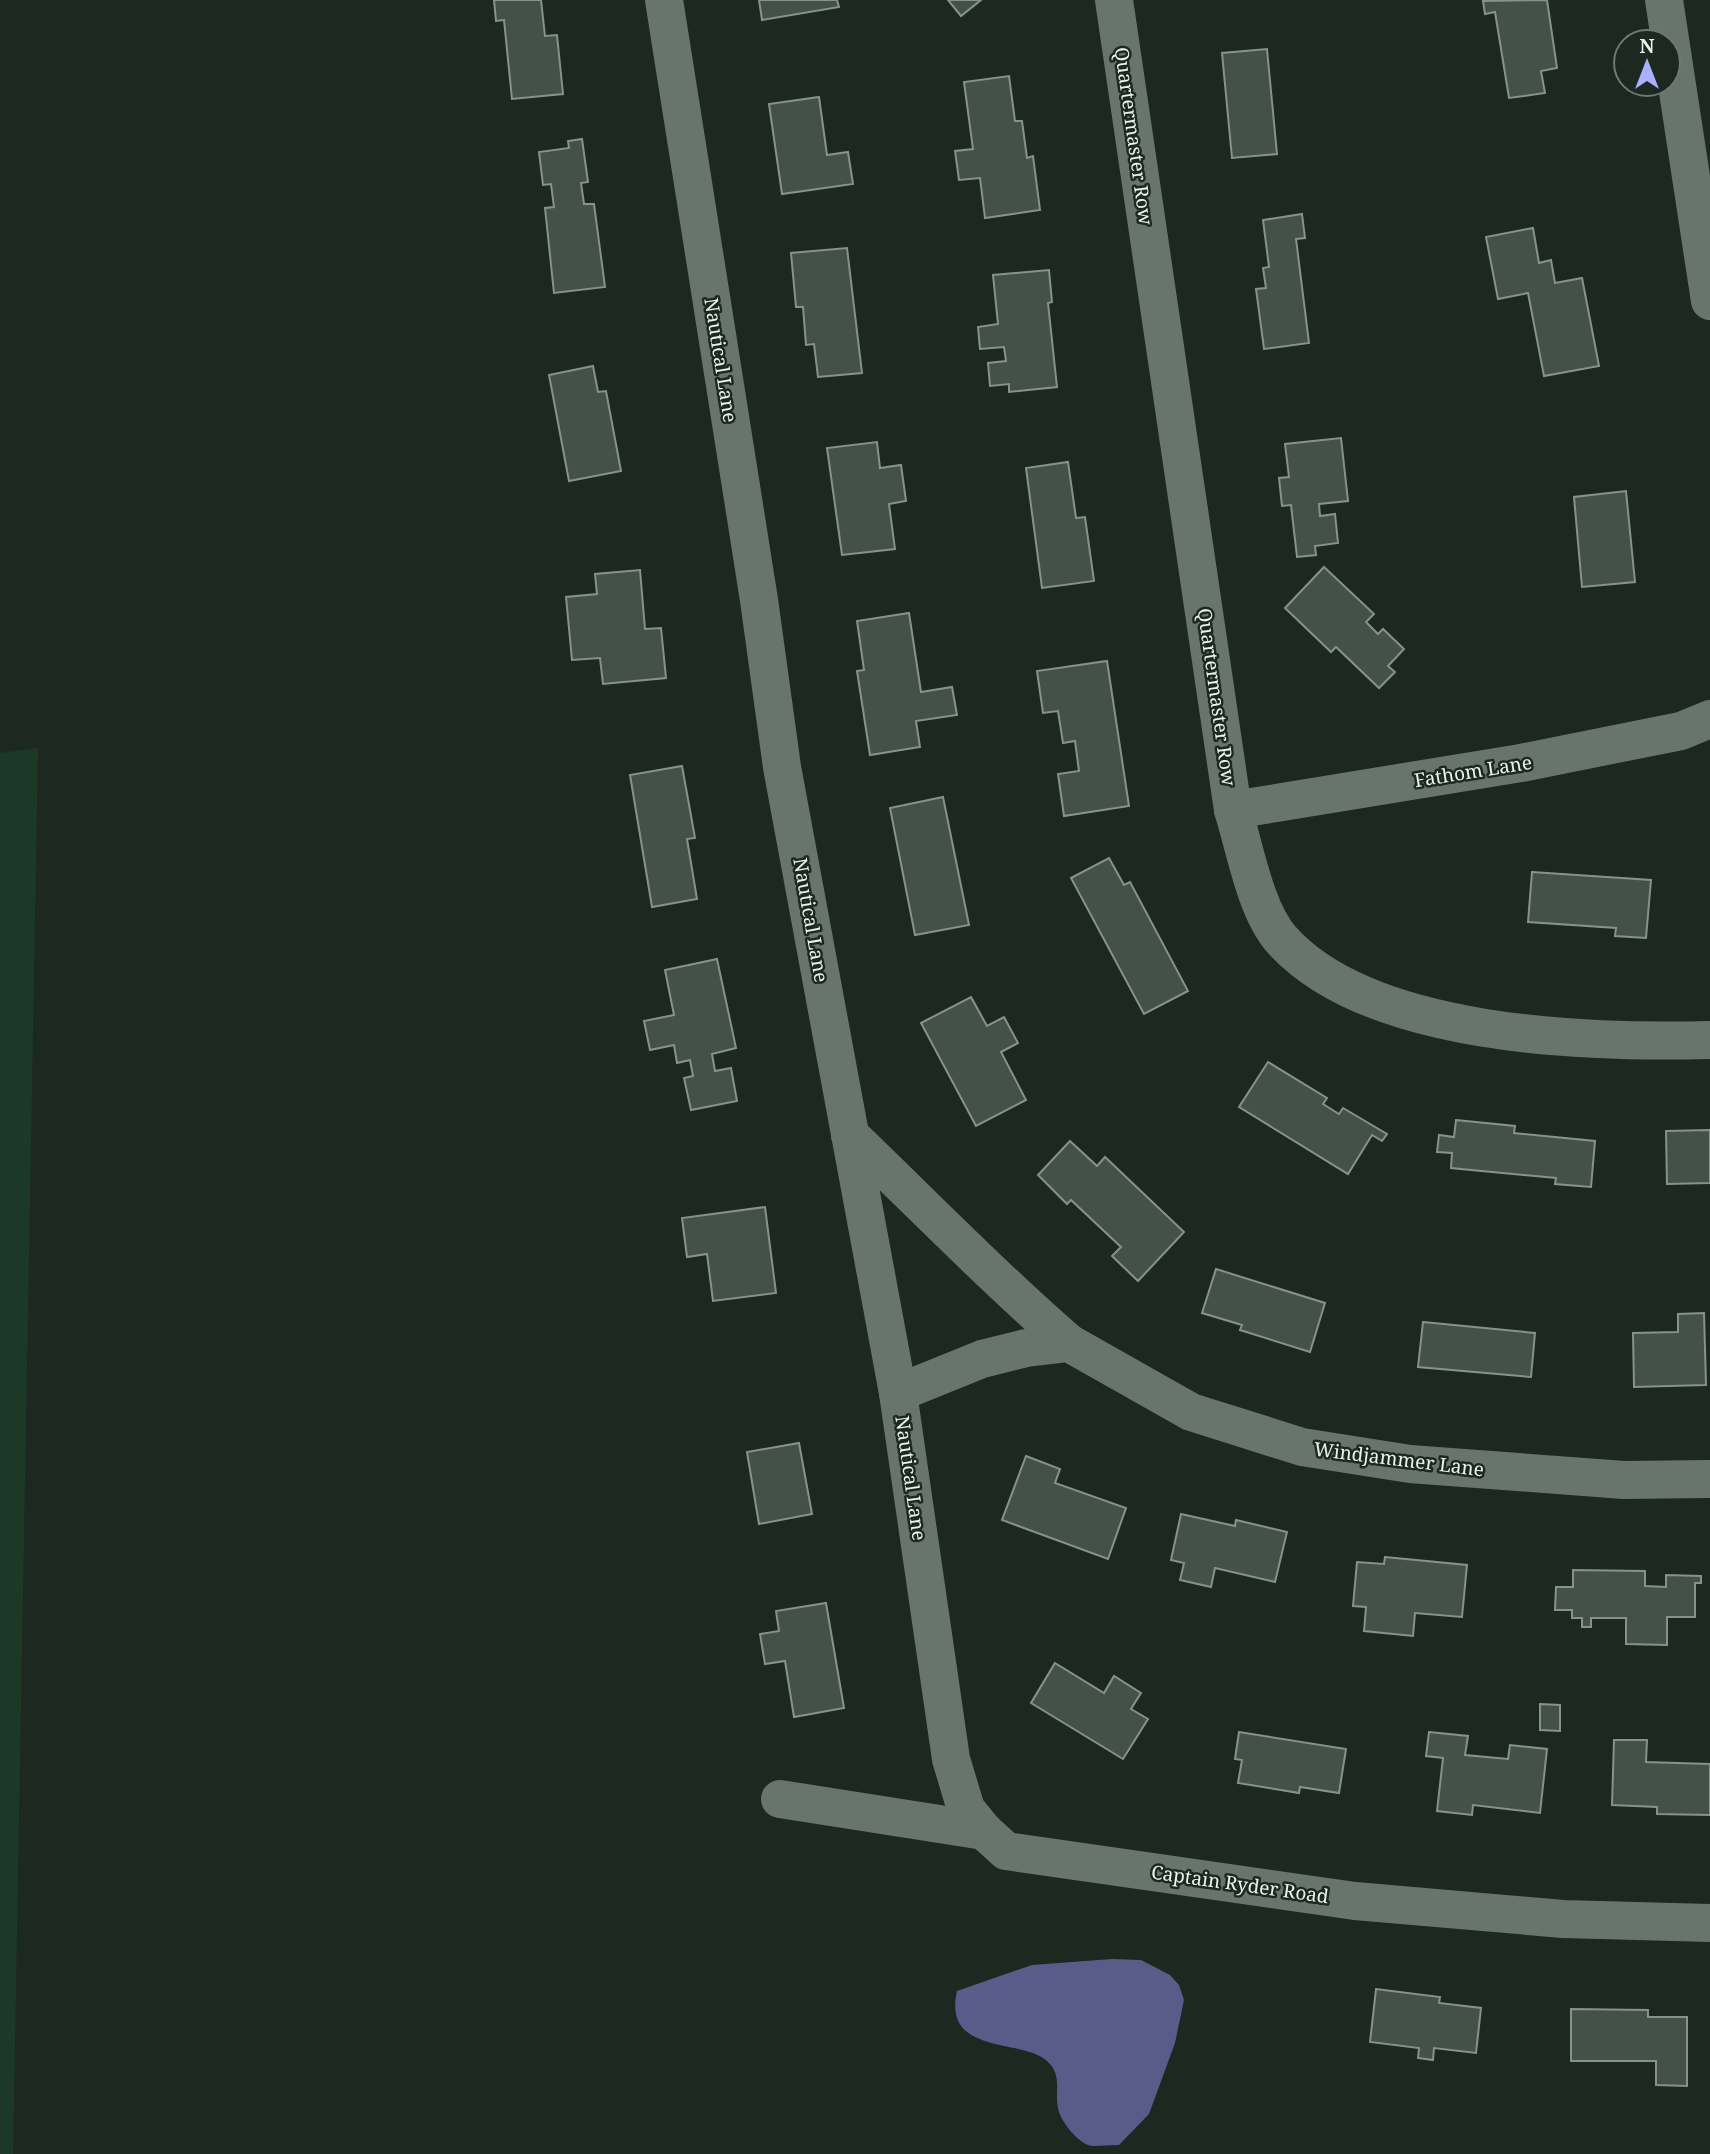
<svg xmlns="http://www.w3.org/2000/svg" width="1710" height="2154" font-family="'Noto Serif',serif">
<style>
.green{fill:#1c3928}
.water{fill:#595c89}
.building{fill:#445149;stroke:#859389;stroke-width:2}
.lines{fill:none;stroke-linecap:round;stroke-linejoin:round}
.minor{stroke:#68756d;stroke-width:38}
.labels{text-anchor:middle;stroke-width:5;stroke-linejoin:round;paint-order:stroke}
.street-label{font-size:19px;fill:#ebf3ee;stroke:#1d2821}
</style>
<rect width="100%" height="100%" fill="#1d2821"/>
<path class="green" d="M 38,748 L 13,2154 L 0,2154 L 0,753 Z"/>
<path class="water" d="M 1112,1959 L 1141,1960 L 1170,1975 L 1179,1985 L 1184,2000 L 1175,2043 L 1149,2114 L 1119,2145 C 1110,2145 1101,2146 1092,2146 C 1079,2144 1063,2124 1059,2112 C 1053,2093 1064,2076 1047,2061 C 1023,2038 942,2056 957,1991 L 1032,1965 Z"/>
<g class="building">
<path d="M 494,0 L 541,0 L 545,36 L 557,35 L 563,94 L 512,99 L 504,20 L 496,21 Z"/>
<path d="M 759,0 L 837,0 L 839,7 L 762,20 Z"/>
<path d="M 948,0 L 981,0 L 961,16 Z"/>
<path d="M 1547,0 L 1557,68 L 1541,71 L 1545,93 L 1509,98 L 1495,12 L 1485,14 L 1483,1 Z"/>
<path d="M 1267,49 L 1277,154 L 1232,158 L 1222,53 Z"/>
<path d="M 1009,76 L 1015,121 L 1022,121 L 1027,158 L 1033,156 L 1040,210 L 985,218 L 980,178 L 959,180 L 955,151 L 973,149 L 964,82 Z"/>
<path d="M 819,97 L 827,155 L 848,152 L 853,184 L 782,194 L 769,104 Z"/>
<path d="M 582,139 L 588,182 L 581,183 L 584,204 L 594,204 L 605,287 L 554,293 L 545,208 L 554,207 L 551,184 L 543,185 L 539,152 L 569,148 L 568,141 Z"/>
<path d="M 1302,214 L 1305,238 L 1296,239 L 1309,343 L 1264,349 L 1256,289 L 1266,288 L 1263,268 L 1269,267 L 1263,220 Z"/>
<path d="M 1533,228 L 1539,263 L 1551,260 L 1555,283 L 1582,278 L 1599,366 L 1544,376 L 1528,293 L 1498,299 L 1486,237 Z"/>
<path d="M 847,248 L 862,373 L 818,377 L 814,344 L 806,345 L 803,307 L 796,307 L 791,253 Z"/>
<path d="M 1049,270 L 1052,302 L 1048,303 L 1057,387 L 1009,392 L 1009,384 L 990,386 L 988,363 L 1006,361 L 1004,347 L 980,349 L 978,327 L 998,324 L 993,275 Z"/>
<path d="M 593,366 L 598,392 L 606,391 L 621,471 L 569,481 L 549,375 Z"/>
<path d="M 1341,438 L 1348,501 L 1319,504 L 1320,516 L 1335,514 L 1338,543 L 1315,546 L 1316,555 L 1297,557 L 1291,505 L 1282,506 L 1279,478 L 1289,477 L 1285,444 Z"/>
<path d="M 877,442 L 880,468 L 901,465 L 906,501 L 889,504 L 895,549 L 842,555 L 827,448 Z"/>
<path d="M 1068,462 L 1076,518 L 1085,517 L 1094,581 L 1042,588 L 1026,468 Z"/>
<path d="M 1626,491 L 1635,582 L 1582,587 L 1574,497 Z"/>
<path d="M 1324,567 L 1374,614 L 1366,622 L 1378,634 L 1383,629 L 1404,649 L 1388,666 L 1395,672 L 1379,688 L 1336,647 L 1331,652 L 1285,608 Z"/>
<path d="M 640,570 L 645,629 L 661,628 L 666,678 L 603,684 L 600,658 L 572,660 L 566,597 L 597,594 L 595,574 Z"/>
<path d="M 909,613 L 921,692 L 952,687 L 957,715 L 916,721 L 920,747 L 870,755 L 857,671 L 864,670 L 857,621 Z"/>
<path d="M 1107,661 L 1129,806 L 1064,816 L 1058,774 L 1079,771 L 1075,741 L 1063,743 L 1058,711 L 1043,713 L 1037,671 Z"/>
<path d="M 682,766 L 695,838 L 687,839 L 697,899 L 652,907 L 630,775 Z"/>
<path d="M 943,797 L 969,925 L 915,935 L 890,808 Z"/>
<path d="M 1109,858 L 1124,885 L 1130,882 L 1188,991 L 1144,1014 L 1071,878 Z"/>
<path d="M 1532,872 L 1651,880 L 1646,938 L 1615,936 L 1616,928 L 1528,922 Z"/>
<path d="M 717,959 L 736,1048 L 712,1054 L 715,1071 L 731,1068 L 737,1101 L 691,1110 L 684,1078 L 693,1076 L 690,1060 L 677,1063 L 674,1045 L 650,1050 L 644,1021 L 674,1015 L 665,970 Z"/>
<path d="M 971,997 L 987,1026 L 1004,1017 L 1018,1043 L 1001,1052 L 1026,1100 L 976,1126 L 921,1023 Z"/>
<path d="M 1268,1062 L 1327,1098 L 1323,1104 L 1339,1114 L 1343,1108 L 1387,1134 L 1382,1141 L 1372,1135 L 1348,1174 L 1239,1107 Z"/>
<path d="M 1456,1120 L 1515,1126 L 1514,1133 L 1595,1141 L 1591,1187 L 1555,1184 L 1556,1178 L 1451,1168 L 1452,1153 L 1437,1152 L 1439,1135 L 1454,1137 Z"/>
<path d="M 1710,1130 L 1710,1183 L 1667,1184 L 1666,1131 Z"/>
<path d="M 1070,1141 L 1097,1166 L 1105,1157 L 1184,1232 L 1138,1281 L 1112,1256 L 1121,1247 L 1071,1200 L 1067,1204 L 1038,1175 Z"/>
<path d="M 765,1207 L 776,1293 L 713,1301 L 707,1254 L 687,1257 L 682,1218 Z"/>
<path d="M 1216,1269 L 1325,1303 L 1310,1352 L 1240,1330 L 1242,1325 L 1202,1313 Z"/>
<path d="M 1704,1313 L 1706,1385 L 1634,1387 L 1633,1333 L 1678,1332 L 1678,1314 Z"/>
<path d="M 1423,1322 L 1535,1333 L 1531,1377 L 1418,1367 Z"/>
<path d="M 799,1443 L 812,1514 L 759,1524 L 747,1452 Z"/>
<path d="M 1026,1456 L 1060,1469 L 1055,1483 L 1126,1508 L 1108,1559 L 1002,1520 Z"/>
<path d="M 1181,1514 L 1235,1526 L 1236,1520 L 1287,1532 L 1275,1582 L 1215,1568 L 1211,1587 L 1180,1580 L 1184,1563 L 1171,1560 Z"/>
<path d="M 1385,1557 L 1467,1565 L 1462,1617 L 1415,1613 L 1413,1636 L 1364,1631 L 1366,1607 L 1353,1606 L 1357,1562 L 1384,1564 Z"/>
<path d="M 1573,1570 L 1645,1571 L 1645,1586 L 1666,1587 L 1666,1575 L 1701,1576 L 1701,1583 L 1695,1583 L 1695,1617 L 1667,1617 L 1667,1645 L 1626,1644 L 1626,1618 L 1591,1618 L 1591,1627 L 1582,1627 L 1582,1618 L 1572,1618 L 1572,1610 L 1555,1610 L 1556,1587 L 1573,1587 Z"/>
<path d="M 826,1603 L 844,1708 L 794,1717 L 785,1661 L 765,1664 L 760,1634 L 779,1631 L 776,1611 Z"/>
<path d="M 1055,1663 L 1104,1693 L 1114,1676 L 1141,1693 L 1131,1709 L 1148,1719 L 1123,1759 L 1031,1703 Z"/>
<path d="M 1540,1704 L 1560,1705 L 1560,1731 L 1540,1730 Z"/>
<path d="M 1239,1732 L 1346,1749 L 1339,1793 L 1300,1787 L 1299,1793 L 1238,1783 L 1242,1760 L 1235,1759 Z"/>
<path d="M 1429,1732 L 1468,1736 L 1465,1755 L 1508,1759 L 1510,1745 L 1547,1749 L 1540,1813 L 1473,1805 L 1472,1815 L 1437,1811 L 1443,1758 L 1426,1756 Z"/>
<path d="M 1614,1740 L 1647,1740 L 1646,1762 L 1710,1764 L 1710,1815 L 1657,1814 L 1657,1807 L 1612,1805 Z"/>
<path d="M 1376,1989 L 1440,1997 L 1439,2003 L 1481,2008 L 1476,2053 L 1434,2048 L 1433,2060 L 1418,2058 L 1419,2048 L 1370,2042 Z"/>
<path d="M 1571,2009 L 1648,2010 L 1648,2017 L 1687,2017 L 1687,2086 L 1656,2085 L 1656,2061 L 1571,2061 Z"/>
</g>
<g class="lines">
<g class="minor">
<path d="M 664,0 L 759,600 L 782,767 L 898,1393 L 951,1759 L 966,1809 L 984,1831"/>
<path d="M 1114,0 L 1233,810 C 1245,848 1255,909 1281,939 C 1368,1037 1587,1043 1710,1040"/>
<path d="M 1664,0 L 1710,301"/>
<path d="M 1233,810 L 1521,763 L 1681,731 L 1710,719"/>
<path d="M 850,1135 C 923,1205 993,1277 1069,1343"/>
<path d="M 898,1393 L 982,1359 L 1026,1348 L 1069,1343 L 1191,1412 L 1302,1447 L 1410,1464 L 1624,1480 L 1710,1479"/>
<path d="M 780,1799 L 984,1831 L 1006,1851 L 1355,1901 L 1563,1919 L 1710,1923"/>
</g>
</g>
<g class="labels">
<g class="street-label">
<text transform="translate(1134 136) rotate(82)" y="7">Quartermaster Row</text>
<text transform="translate(721 360) rotate(81)" y="7">Nautical Lane</text>
<text transform="translate(1217 697) rotate(82)" y="7">Quartermaster Row</text>
<text transform="translate(1473 771) rotate(-9)" y="7">Fathom Lane</text>
<text transform="translate(811 920) rotate(80)" y="7">Nautical Lane</text>
<text transform="translate(1399 1459) rotate(7)" y="7">Windjammer Lane</text>
<text transform="translate(911 1478) rotate(82)" y="7">Nautical Lane</text>
<text transform="translate(1240 1884) rotate(8)" y="7">Captain Ryder Road</text>
</g>
</g>
<g transform="translate(1647 63)"><circle r="33" fill="#1d2821" stroke="#6f7973" stroke-width="2"/>
<path d="M0-5L12 26L0 18L-12 26Z" fill="#aab0fb"/>
<text y="-10" font-size="19" font-weight="bold" text-anchor="middle" fill="#ebf3ee">N</text>
</g>
</svg>
